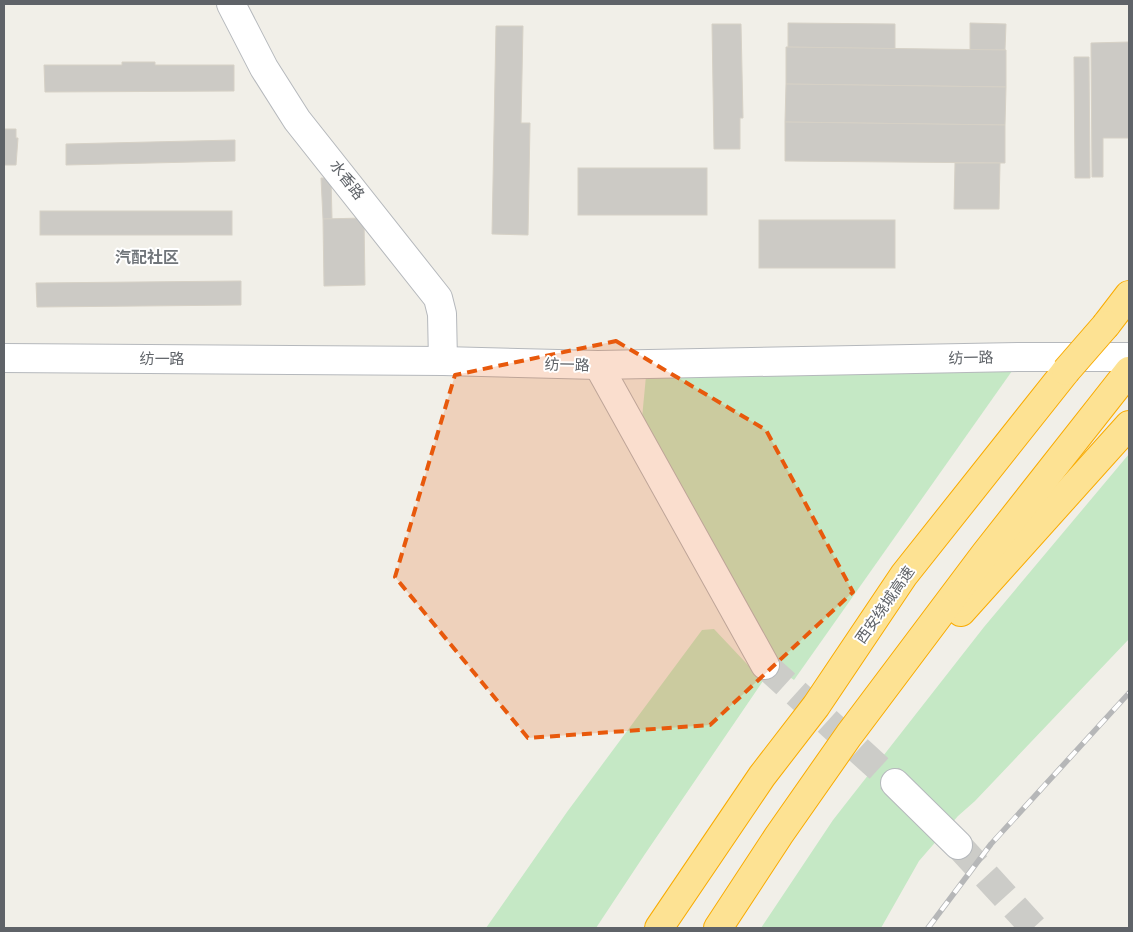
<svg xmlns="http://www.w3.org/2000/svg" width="1133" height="932" font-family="Poppins,'Noto Sans SC',sans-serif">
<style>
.green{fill:#c5e8c5}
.building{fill:#cccac5;stroke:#d6d1c6}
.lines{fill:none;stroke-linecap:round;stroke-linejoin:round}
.tertiary-tunnel{stroke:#ccccc8;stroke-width:28;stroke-dasharray:28 14;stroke-linecap:butt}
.tertiary-casing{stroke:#b5b8bc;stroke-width:30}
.motorway-casing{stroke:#f9ab00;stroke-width:30}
.tertiary{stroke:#fff;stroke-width:28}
.motorway{stroke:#fde293;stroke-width:28}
.rail-casing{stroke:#b6b7b8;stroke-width:5.5}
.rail{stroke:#fff;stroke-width:4;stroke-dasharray:11;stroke-linecap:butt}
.motorway-bridge-casing{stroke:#f9ab00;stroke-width:30;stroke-linecap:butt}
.motorway-bridge{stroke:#fde293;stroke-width:28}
.marked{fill:#e8590c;fill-opacity:0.2;stroke:#e8590c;stroke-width:4;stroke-dasharray:10 6;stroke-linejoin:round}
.labels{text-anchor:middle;stroke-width:4;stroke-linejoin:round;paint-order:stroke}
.street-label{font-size:15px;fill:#5f6368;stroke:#fff}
.neighbourhood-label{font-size:16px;font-weight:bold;fill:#70757a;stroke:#fff}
</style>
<rect width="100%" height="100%" fill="#f1efe8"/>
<g class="green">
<path d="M 1012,371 L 794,680 L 775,667 L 642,418 L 646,376 Z"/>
<path d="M 1129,454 L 1129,639 L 975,801 L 958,816 L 919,861 L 881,928 L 761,928 L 833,820 L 984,627 Z"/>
<path d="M 714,629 L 763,681 L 645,854 L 596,928 L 486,928 L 567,812 L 702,630 Z"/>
</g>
<g class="building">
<path d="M 788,23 L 895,24 L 895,49 L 788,47 Z"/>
<path d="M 970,23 L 1006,24 L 1005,50 L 970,50 Z"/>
<path d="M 712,24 L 741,24 L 743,118 L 740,118 L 740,149 L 714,149 Z"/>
<path d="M 496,26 L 523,26 L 521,123 L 530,123 L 528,235 L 492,234 Z"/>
<path d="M 1129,42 L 1129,138 L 1103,138 L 1103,177 L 1092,177 L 1091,43 Z"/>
<path d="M 786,47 L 1006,50 L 1006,87 L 786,84 Z"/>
<path d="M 1074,57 L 1089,57 L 1090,178 L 1075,178 Z"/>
<path d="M 122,62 L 155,62 L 155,65 L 234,65 L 234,91 L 45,92 L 44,65 L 122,65 Z"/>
<path d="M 786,84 L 1006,87 L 1005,125 L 785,122 Z"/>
<path d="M 785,122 L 1005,125 L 1005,163 L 785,161 Z"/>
<path d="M 4,129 L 16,129 L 16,138 L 18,138 L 16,165 L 4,165 Z"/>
<path d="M 235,140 L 235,161 L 66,165 L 66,144 Z"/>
<path d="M 955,163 L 1000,163 L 999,209 L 954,209 Z"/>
<rect x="578" y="168" width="129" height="47"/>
<path d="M 321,178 L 331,178 L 332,219 L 323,219 Z"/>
<rect x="40" y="211" width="192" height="24"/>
<path d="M 364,218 L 365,285 L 324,286 L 323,219 Z"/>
<rect x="759" y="220" width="136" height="48"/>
<path d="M 241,281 L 241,305 L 37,307 L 36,283 Z"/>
</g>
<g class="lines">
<g class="tertiary-tunnel">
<path d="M 765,665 L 895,783"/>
<path d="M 958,845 L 1034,928"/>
</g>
<defs>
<g id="tertiary">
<path d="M 231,4 L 264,68 L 297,120 L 438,298 L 442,314 L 443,361"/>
<path d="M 4,358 L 443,361 L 598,365 L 1018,357 L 1129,357"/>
<path d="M 598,365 L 765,665"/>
<path d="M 895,783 L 958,845"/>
</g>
<g id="motorway">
<path d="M 1106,325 L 1129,295"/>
<path d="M 961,612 L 1129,425"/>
<path d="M 659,928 L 762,776 L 816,706 L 904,575 L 1066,371"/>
<path d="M 718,928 L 779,835 L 849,735 L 985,554 L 1129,371"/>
</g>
</defs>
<use href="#tertiary" class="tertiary-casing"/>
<use href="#motorway" class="motorway-casing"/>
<use href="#tertiary" class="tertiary"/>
<use href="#motorway" class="motorway"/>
<defs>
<path id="rail" d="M 928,928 L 991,844 L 1129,693"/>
</defs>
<use href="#rail" class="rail-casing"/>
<use href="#rail" class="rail"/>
<defs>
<path id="motorway-bridge" d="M 1066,371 L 1106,325"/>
</defs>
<use href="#motorway-bridge" class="motorway-bridge-casing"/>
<use href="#motorway-bridge" class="motorway-bridge"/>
</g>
<path class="marked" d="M 616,341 L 766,430 L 853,592 L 710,725 L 528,738 L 395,577 L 455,375 Z"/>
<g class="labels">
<g class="street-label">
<text transform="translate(347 180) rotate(52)" y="5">水香路</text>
<text transform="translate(971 358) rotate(-1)" y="5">纺一路</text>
<text x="162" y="364">纺一路</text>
<text transform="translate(567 365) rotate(1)" y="5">纺一路</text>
<text transform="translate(885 605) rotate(-55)" y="5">西安绕城高速</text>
</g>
<g class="neighbourhood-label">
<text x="147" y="263">汽配社区</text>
</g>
</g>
<rect width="1133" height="932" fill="none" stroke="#5f6368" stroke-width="10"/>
</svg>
